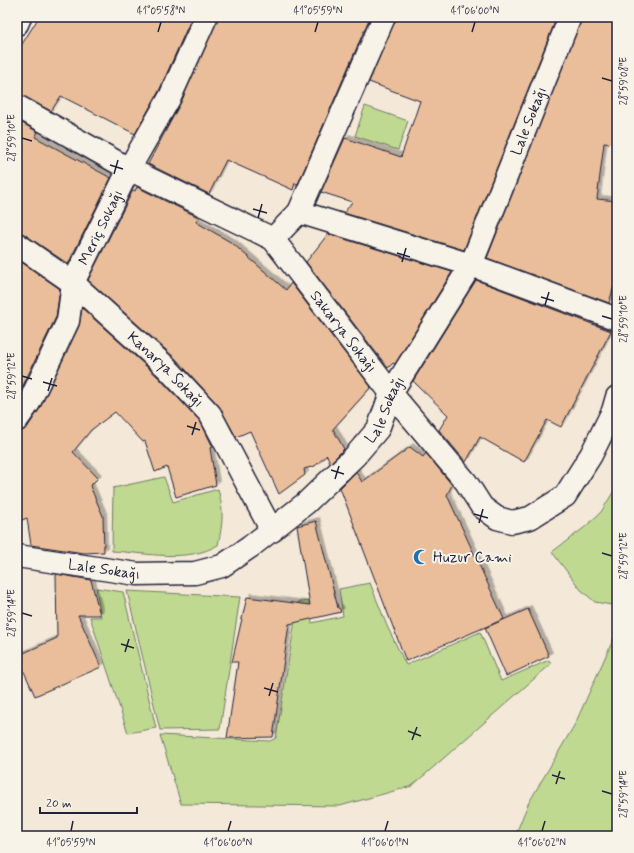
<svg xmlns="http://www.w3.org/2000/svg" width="634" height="853" font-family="Mynerve,sans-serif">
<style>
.green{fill:#bfd991;stroke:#707e66}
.building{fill:#eabe9a;stroke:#22223b;filter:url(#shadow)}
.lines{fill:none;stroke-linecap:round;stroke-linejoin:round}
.minor-casing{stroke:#22223b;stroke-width:25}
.minor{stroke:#f7f3e8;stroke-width:22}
.ticks{fill:none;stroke:#22223b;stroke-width:1.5}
.labels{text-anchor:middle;stroke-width:4;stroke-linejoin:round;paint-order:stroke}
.street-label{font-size:15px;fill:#22223b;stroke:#f7f3e8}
.poi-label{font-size:15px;fill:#22223b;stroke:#f7f3e8;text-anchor:start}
.neatline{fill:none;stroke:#22223b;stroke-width:1.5}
.ticks-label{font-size:10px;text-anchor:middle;fill:#22223b}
</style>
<defs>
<filter id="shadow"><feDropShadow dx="3.5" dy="-3.5" stdDeviation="0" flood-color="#0004"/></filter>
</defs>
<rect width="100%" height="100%" fill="#f4e8d8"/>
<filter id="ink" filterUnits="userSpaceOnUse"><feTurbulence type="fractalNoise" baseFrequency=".025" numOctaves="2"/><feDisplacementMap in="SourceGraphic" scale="8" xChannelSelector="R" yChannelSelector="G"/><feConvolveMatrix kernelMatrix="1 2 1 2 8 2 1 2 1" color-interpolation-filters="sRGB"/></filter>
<g filter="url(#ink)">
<g class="green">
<path d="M 365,106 L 408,121 L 398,150 L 355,136 Z"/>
<path d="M 164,477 L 173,502 L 218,489 C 224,511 223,522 218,545 C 188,563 146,553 112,551 L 113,488 Z"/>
<path d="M 617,486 L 617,606 L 595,602 L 581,590 L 552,552 L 585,527 L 601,512 Z"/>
<path d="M 370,583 L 387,626 L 406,665 L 480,632 L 501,681 L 549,660 L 551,664 L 412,786 L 340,806 L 181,804 L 160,735 L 270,741 L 276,738 L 298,602 L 309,601 L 312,623 L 343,616 L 339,589 Z"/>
<path d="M 96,588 L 123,592 L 156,728 L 128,733 L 90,617 L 101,617 Z"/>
<path d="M 127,591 L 240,597 L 220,729 L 160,730 Z"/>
<path d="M 617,631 L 617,836 L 515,836 L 528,804 L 575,724 Z"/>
</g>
<g class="building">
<path d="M 39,17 L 192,17 L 159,91 L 135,134 L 61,96 L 51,111 L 17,94 L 17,52 Z"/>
<path d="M 218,17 L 370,17 L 298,184 L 295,183 L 293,190 L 226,160 L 209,194 L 148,164 L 181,102 Z"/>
<path d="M 396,17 L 557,17 L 464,250 L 344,213 L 352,202 L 321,192 L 345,138 L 401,157 L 420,101 L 369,82 Z"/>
<path d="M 582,17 L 617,17 L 617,144 L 604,143 L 597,199 L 617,201 L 617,275 L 609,303 L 487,258 Z"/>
<path d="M 17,120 L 38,132 L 35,137 L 111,178 L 68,264 L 24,234 L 17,232 Z"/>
<path d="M 137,187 L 198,217 L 196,222 L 232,243 L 286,290 L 291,283 L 371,387 L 333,429 L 344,449 L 330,463 L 327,455 L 315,466 L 304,469 L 305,475 L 279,494 L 250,431 L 236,437 L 219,406 L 175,358 L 88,280 L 133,190 L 135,191 Z"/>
<path d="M 328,234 L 452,272 L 395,364 L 393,363 L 388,368 L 306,262 Z"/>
<path d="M 17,259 L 60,289 L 56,317 L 17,398 Z"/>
<path d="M 476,280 L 611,331 L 561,427 L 547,420 L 524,462 L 480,437 L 466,462 L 439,430 L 448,415 L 413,381 Z"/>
<path d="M 82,308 L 157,376 L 200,421 L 213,447 L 210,448 L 216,485 L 176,497 L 167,467 L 155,472 L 145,441 L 143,442 L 115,412 L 91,430 L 73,452 L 98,478 L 90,486 L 103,516 L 104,552 L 84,553 L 31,545 L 27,518 L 17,522 L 17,432 L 27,428 L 40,408 L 79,326 Z"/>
<path d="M 410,447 L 423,457 L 426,453 L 452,485 L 447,495 L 504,619 L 406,661 L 340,488 L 356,472 L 362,482 Z"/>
<path d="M 316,521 L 338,608 L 340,609 L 341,612 L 289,624 L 273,737 L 227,738 L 238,662 L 232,662 L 247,597 L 310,605 L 297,526 Z"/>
<path d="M 56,574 L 91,580 L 100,615 L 78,615 L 101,667 L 35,696 L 17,656 L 57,638 Z"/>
<path d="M 528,609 L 549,656 L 506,676 L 485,628 Z"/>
</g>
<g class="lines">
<defs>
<g id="minor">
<path d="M 17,24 L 20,17"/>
<path id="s1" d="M 17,106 L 129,169 L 273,239 L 391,393 L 466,482 L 482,507 L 497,518 L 512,522 L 530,518 L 565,496 L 591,455 L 613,411 L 617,397"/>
<path d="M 299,212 L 471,265 L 617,319"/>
<path d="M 273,239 L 299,212 L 384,17"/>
<path id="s2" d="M 17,244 L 73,283 L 166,367 L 210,414 L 272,531"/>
<path id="s3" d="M 17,420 L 29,403 L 68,321 L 73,283 L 129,169 L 170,97 L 206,17"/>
<path id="s4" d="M 17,556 L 137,574 L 195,573 L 222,566 L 250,547 L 306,503 L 355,456 L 378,429 L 391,393 L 471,265 L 570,17"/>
</g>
</defs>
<use href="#minor" class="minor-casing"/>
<use href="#minor" class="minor"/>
</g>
</g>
<path class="ticks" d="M 158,32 L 161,22M 315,32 L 318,22M 472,32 L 475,22M 602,78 L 612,81M 22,138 L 32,141M 110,165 L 123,169M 114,174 L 118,160M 253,209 L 267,213M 258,218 L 262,204M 397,253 L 410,257M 402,262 L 406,248M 541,297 L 554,301M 545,305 L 549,292M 602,316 L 612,319M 22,376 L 32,379M 43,382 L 57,386M 48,391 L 52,378M 187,426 L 200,430M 192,435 L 196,422M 331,470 L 344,474M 335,479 L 339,466M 474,514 L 488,518M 479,523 L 483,509M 602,553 L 612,556M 22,613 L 32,616M 121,644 L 134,648M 125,652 L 129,639M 264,688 L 278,692M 269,696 L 273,683M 408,731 L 421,736M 412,740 L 417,727M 552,775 L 565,779M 556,784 L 560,771M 602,791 L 612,794M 71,831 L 73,821M 228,831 L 231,821M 385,831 L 388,821M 542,831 L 545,821"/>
<defs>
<symbol id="mosque-bare" viewBox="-9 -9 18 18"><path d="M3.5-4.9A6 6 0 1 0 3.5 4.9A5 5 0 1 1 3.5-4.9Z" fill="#1f6fb2" stroke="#f7f3e8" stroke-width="2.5" paint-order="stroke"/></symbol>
</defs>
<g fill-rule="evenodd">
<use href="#mosque-bare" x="410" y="546" width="22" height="22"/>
</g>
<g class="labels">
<g class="street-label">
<text dy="5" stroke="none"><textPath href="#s4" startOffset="760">Lale Sokağı</textPath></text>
<text dy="5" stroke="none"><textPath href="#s3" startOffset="212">Meriç Sokağı</textPath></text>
<text dy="5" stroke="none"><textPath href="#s1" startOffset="405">Sakarya Sokağı</textPath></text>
<text dy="5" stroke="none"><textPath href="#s2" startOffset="195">Kanarya Sokağı</textPath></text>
<text dy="5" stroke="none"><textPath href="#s4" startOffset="436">Lale Sokağı</textPath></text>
<text dy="5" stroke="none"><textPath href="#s4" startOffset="88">Lale Sokağı</textPath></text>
</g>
<g class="poi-label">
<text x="433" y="562">Huzur Cami</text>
</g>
</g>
<rect width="634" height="853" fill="none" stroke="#f7f3e8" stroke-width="44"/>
<path d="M40 807v6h97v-6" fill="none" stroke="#22223b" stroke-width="2"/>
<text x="46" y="807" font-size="12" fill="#22223b" stroke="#f7f3e8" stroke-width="3" paint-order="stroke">20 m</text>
<rect x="22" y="22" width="590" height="809" class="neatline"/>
<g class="ticks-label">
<text x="161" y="14">41°05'58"N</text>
<text x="318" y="14">41°05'59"N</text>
<text x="475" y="14">41°06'00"N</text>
<text transform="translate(623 81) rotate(-90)" y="4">28°59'08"E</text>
<text transform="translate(11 138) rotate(-90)" y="4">28°59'10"E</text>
<text transform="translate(623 319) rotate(-90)" y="4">28°59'10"E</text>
<text transform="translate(11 376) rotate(-90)" y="4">28°59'12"E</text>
<text transform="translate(623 556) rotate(-90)" y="4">28°59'12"E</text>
<text transform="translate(11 613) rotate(-90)" y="4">28°59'14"E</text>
<text transform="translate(623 794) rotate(-90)" y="4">28°59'14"E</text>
<text x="71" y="846">41°05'59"N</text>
<text x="228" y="846">41°06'00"N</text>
<text x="385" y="846">41°06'01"N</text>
<text x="542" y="846">41°06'02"N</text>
</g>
</svg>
